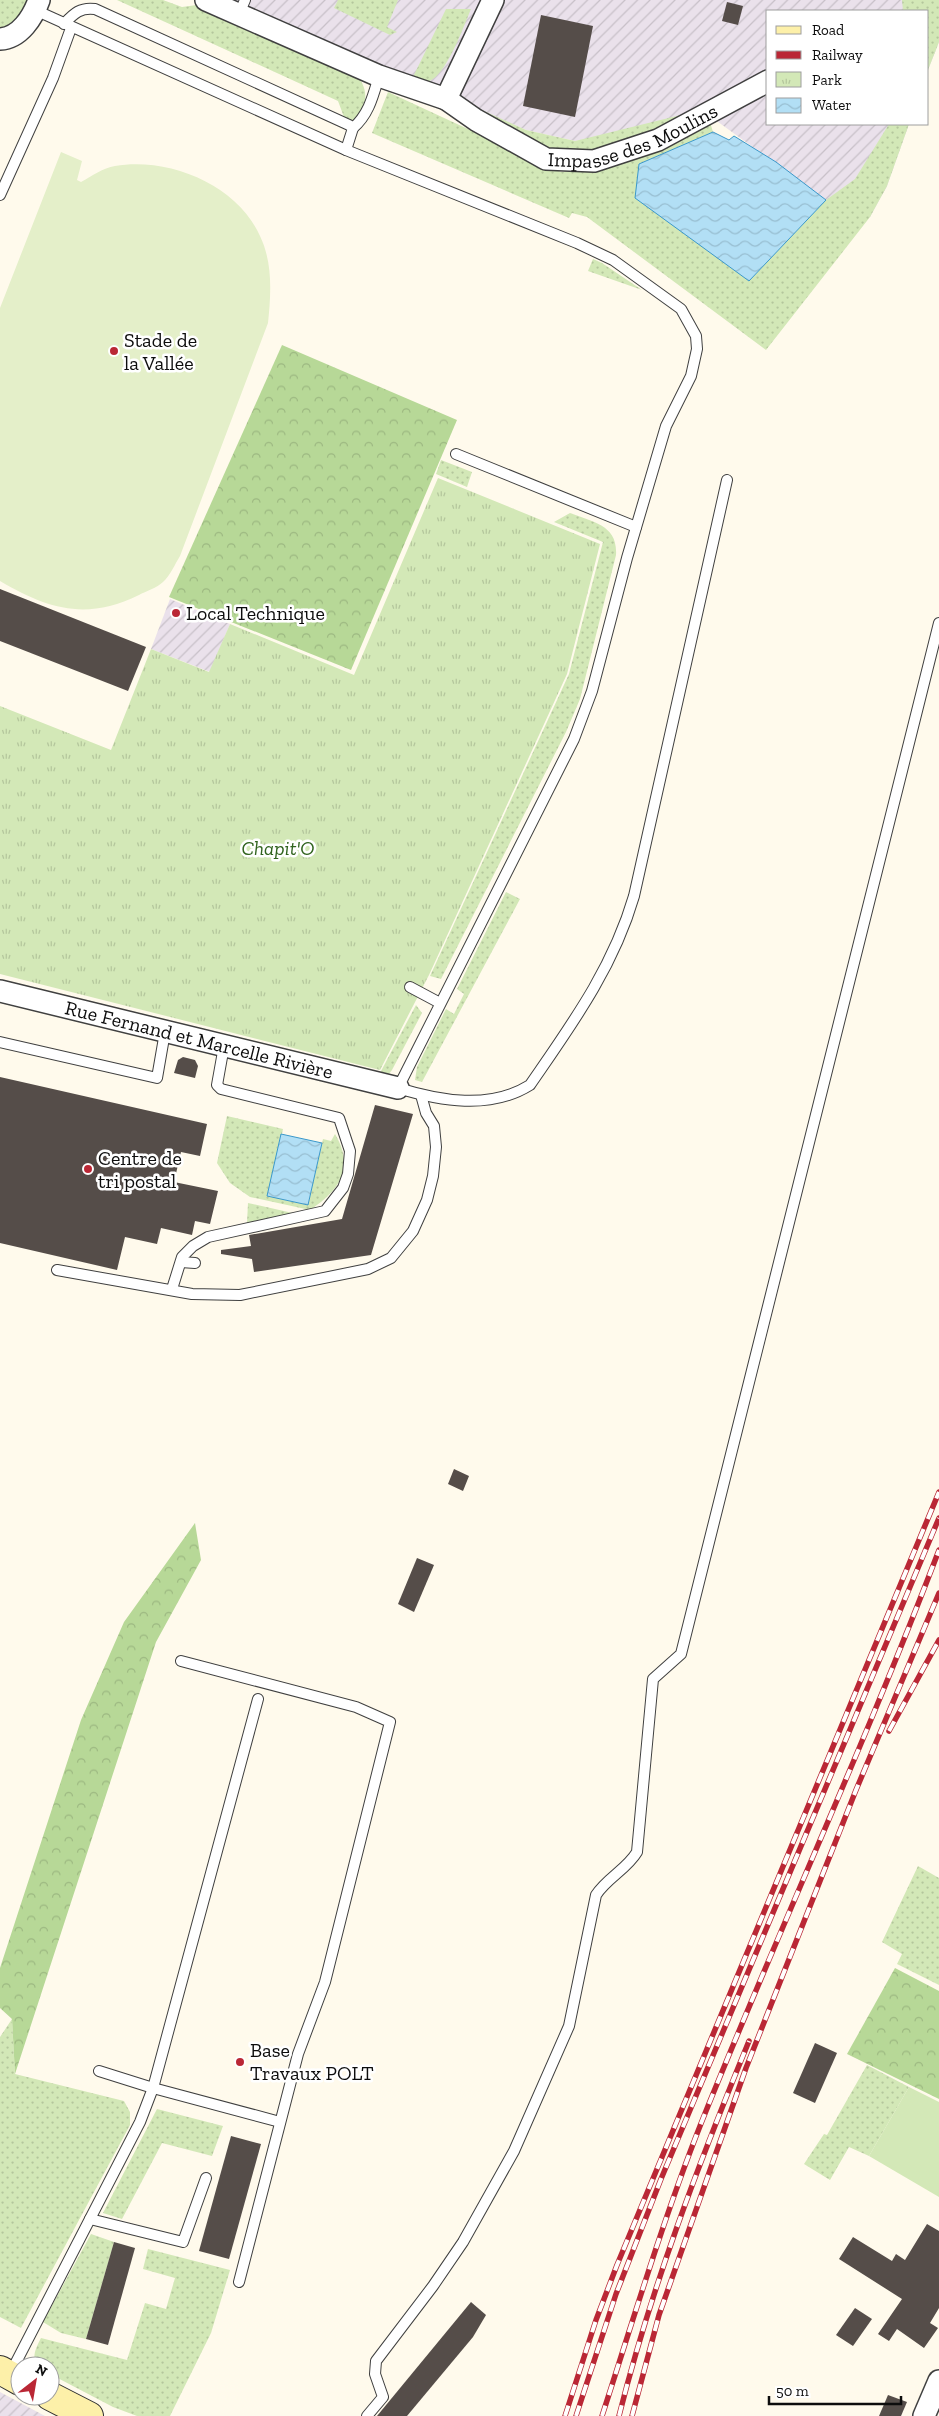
<svg xmlns="http://www.w3.org/2000/svg" width="939" height="2416" font-family="'Zilla Slab',serif">
<style>
.industrial{fill:url(#industrial-furrows)}
.grass{fill:url(#grass-dots)}
.forest{fill:url(#forest-crowns)}
.park{fill:url(#park-tufts)}
.garden{fill:#d3e8b7}
.pitch{fill:#e4efc9}
.water{fill:url(#water-waves);stroke:#3b98ca}
.building{fill:#554d49}
.lines{fill:none;stroke-linecap:round;stroke-linejoin:round}
.service-casing{stroke:#404040;stroke-width:12}
.minor-casing{stroke:#404040;stroke-width:24}
.secondary-casing{stroke:#2f2f2f;stroke-width:30}
.service{stroke:#fff;stroke-width:10}
.minor{stroke:#fff;stroke-width:21}
.secondary{stroke:#fdf0a9;stroke-width:28}
.rail-casing{stroke:#ba2735;stroke-width:5.5}
.rail{stroke:#fff;stroke-width:4;stroke-dasharray:11;stroke-linecap:butt}
.poi-dot{fill:#ba2735;stroke:#fff;stroke-width:2}
.labels{text-anchor:middle;stroke-width:5;stroke-linejoin:round;paint-order:stroke}
.street-label{font-size:20px;fill:#0d0d0d;stroke:#fff}
.poi-label{font-size:20px;fill:#0d0d0d;stroke:#fff;text-anchor:start}
.park-label{font-size:20px;font-style:italic;fill:#30631e;stroke:#fff}
</style>
<defs>
<pattern id="industrial-furrows" width="10" height="10" patternUnits="userSpaceOnUse" patternTransform="scale(1.25)"><rect width="10" height="10" fill="#eae1eb"/><path d="M-1 1l2-2M0 10L10 0M9 11l2-2" fill="none" stroke="#c8c0c8"/></pattern>
<pattern id="grass-dots" width="8" height="8" patternUnits="userSpaceOnUse" patternTransform="scale(1.25)"><rect width="8" height="8" fill="#d3e8b7"/><path d="M2 2h.1M6 6h.1" fill="none" stroke="#b4c69c" stroke-width="1.8" stroke-linecap="round"/></pattern>
<pattern id="forest-crowns" width="20" height="18" patternUnits="userSpaceOnUse" patternTransform="scale(1.25)"><rect width="20" height="18" fill="#b7d897"/><path d="M2 6a3 3 0 1 1 6 0M12 15a3 3 0 1 1 6 0" fill="none" stroke="#9cb881"/></pattern>
<pattern id="park-tufts" width="24" height="20" patternUnits="userSpaceOnUse" patternTransform="scale(1.25)"><rect width="24" height="20" fill="#d3e8b7"/><path d="M3 7l-1-3M5 7V3M7 7l1-3M15 17l-1-3M17 17v-4M19 17l1-3" fill="none" stroke="#b4c69c"/></pattern>
<pattern id="water-waves" width="16" height="10" patternUnits="userSpaceOnUse" patternTransform="scale(1.25)"><rect width="16" height="10" fill="#b2dff5"/><path d="M0 5q4-4 8 0t8 0" fill="none" stroke="#98bed1"/></pattern>
</defs>
<rect width="100%" height="100%" fill="#fffaec"/>
<g class="industrial">
<path d="M 230,0 L 939,0 L 939,42 L 928,70 L 928,11 L 768,11 L 768,124 L 909,124 L 887,186 L 870,217 L 826,200 L 714,119 L 575,141 L 526,130 Z"/>
<path d="M 170,599 L 230,624 L 210,672 L 151,649 Z"/>
<path d="M 0,2392 L 45,2416 L 0,2416 Z"/>
</g>
<g class="grass">
<path d="M 0,0 L 32,0 C 23,15 16,23 0,28 Z"/>
<path d="M 117,0 L 163,0 L 182,7 L 204,4 L 355,74 C 370,88 368,108 353,121 L 344,117 L 338,101 Z"/>
<path d="M 338,0 L 398,0 L 387,27 L 397,32 L 390,35 L 334,8 Z"/>
<path d="M 902,0 L 939,0 L 939,42 L 928,70 L 928,11 L 903,11 Z"/>
<path d="M 446,9 L 471,9 C 464,25 444,84 424,82 C 421,82 416,78 413,77 Z"/>
<path d="M 388,92 L 561,172 L 602,168 L 710,122 L 713,132 L 639,164 L 749,281 L 826,200 L 855,179 L 889,124 L 909,124 L 887,186 L 870,217 L 766,350 L 587,217 L 572,213 L 569,218 L 372,133 Z"/>
<path d="M 462,101 L 526,130 L 575,141 L 689,113 L 628,143 L 597,152 L 545,150 Z"/>
<path d="M 593,259 L 602,263 L 642,290 L 588,271 Z"/>
<path d="M 441,460 L 472,472 L 467,487 L 436,474 Z"/>
<path d="M 570,513 C 593,522 618,525 616,555 L 580,699 L 566,732 L 441,979 L 430,976 L 569,674 L 603,542 L 554,522 Z"/>
<path d="M 506,892 L 520,899 L 422,1082 L 415,1080 L 417,1067 L 446,1009 L 454,1014 L 464,994 L 457,989 Z"/>
<path d="M 416,1005 L 422,1013 L 392,1070 L 388,1075 L 380,1073 Z"/>
<path d="M 227,1116 L 283,1129 L 268,1196 L 308,1205 L 323,1139 L 331,1141 L 335,1134 C 355,1168 340,1190 310,1210 L 250,1197 L 230,1183 L 217,1163 Z"/>
<path d="M 248,1203 L 297,1214 L 247,1223 Z"/>
<path d="M 918,1866 L 939,1878 L 939,1985 L 897,1964 L 902,1954 L 882,1942 Z"/>
<path d="M 12,2019 L 15,2074 L 124,2101 L 130,2112 L 130,2125 L 21,2328 L 0,2317 L 0,2037 Z"/>
<path d="M 867,2065 L 909,2087 L 869,2156 L 849,2147 L 830,2180 L 804,2164 L 824,2134 L 827,2135 Z"/>
<path d="M 157,2109 L 223,2126 L 212,2156 L 162,2143 L 122,2219 L 103,2213 Z"/>
<path d="M 91,2234 L 114,2242 L 86,2339 L 61,2333 L 43,2322 Z"/>
<path d="M 148,2249 L 230,2270 L 211,2333 L 170,2416 L 137,2416 L 113,2407 L 50,2374 L 50,2366 L 36,2366 C 32,2355 36,2348 41,2338 L 127,2360 L 145,2303 L 166,2309 L 175,2278 L 143,2269 Z"/>
</g>
<g class="forest">
<path d="M 282,345 L 457,420 L 351,670 L 169,597 Z"/>
<path d="M 195,1523 L 201,1560 L 156,1642 L 15,2074 L 12,2019 L 0,2008 L 0,1968 L 81,1720 L 124,1622 Z"/>
<path d="M 895,1968 L 939,1991 L 939,2099 L 847,2054 Z"/>
</g>
<path class="park" d="M 438,478 L 600,544 L 567,674 L 429,975 L 380,1070 L 0,974 L 0,706 L 111,750 L 151,649 L 209,672 L 230,624 L 354,675 Z"/>
<path class="garden" d="M 909,2087 L 939,2102 L 939,2197 L 869,2156 Z"/>
<path class="pitch" d="M 61,152 L 82,161 L 77,180 L 81,182 C 92,176 103,168 115,166 C 170,157 237,185 260,236 C 273,263 271,294 268,323 L 180,556 C 175,564 170,576 163,582 C 157,588 146,591 139,595 C 86,621 48,609 0,581 L 0,308 Z"/>
<g class="water">
<path d="M 713,132 L 729,140 L 734,136 L 776,162 L 826,200 L 749,281 L 635,198 L 639,164 Z"/>
<path d="M 281,1134 L 322,1143 L 308,1205 L 267,1196 Z"/>
</g>
<g class="building">
<path d="M 727,2 L 743,6 L 738,25 L 722,21 Z"/>
<path d="M 541,15 L 593,26 L 575,117 L 523,106 Z"/>
<path d="M 0,589 L 146,647 L 128,691 L 0,641 Z"/>
<path d="M 183,1057 L 195,1060 L 198,1066 L 195,1078 L 174,1073 L 178,1060 Z"/>
<path d="M 0,1077 L 207,1124 L 200,1156 L 181,1152 L 174,1182 L 218,1191 L 210,1224 L 195,1221 L 192,1235 L 161,1228 L 157,1244 L 125,1237 L 117,1270 L 0,1243 Z"/>
<path d="M 375,1105 L 413,1114 L 371,1255 L 254,1272 L 252,1259 L 221,1254 L 221,1250 L 251,1246 L 249,1235 L 342,1219 Z"/>
<path d="M 454,1469 L 469,1476 L 463,1491 L 448,1484 Z"/>
<path d="M 417,1558 L 434,1565 L 414,1612 L 398,1604 Z"/>
<path d="M 815,2043 L 837,2053 L 815,2103 L 793,2093 Z"/>
<path d="M 231,2136 L 261,2144 L 229,2259 L 199,2251 Z"/>
<path d="M 927,2224 L 939,2231 L 939,2308 L 930,2323 L 938,2328 L 924,2348 L 897,2329 L 889,2341 L 878,2334 L 902,2299 L 839,2259 L 853,2237 L 892,2261 L 896,2254 L 905,2260 Z"/>
<path d="M 114,2242 L 135,2248 L 108,2345 L 86,2339 Z"/>
<path d="M 471,2302 L 486,2315 L 473,2337 L 407,2416 L 377,2416 Z"/>
<path d="M 855,2308 L 872,2319 L 853,2346 L 836,2335 Z"/>
<path d="M 888,2395 L 907,2402 L 901,2416 L 879,2416 Z"/>
</g>
<g class="lines">
<defs>
<g id="service">
<path d="M 35,10 L 346,150 L 577,243 L 613,260 L 681,309 L 696,336 L 697,349 L 691,376 L 666,426 L 627,558 L 592,691 L 574,739 L 398,1088 C 440,1101 490,1110 530,1085 C 572,1024 613,968 634,896 L 727,480"/>
<path d="M 239,14 L 245,0"/>
<path d="M 64,24 C 74,13 81,7 95,9 L 349,125 L 353,128 L 346,150"/>
<path d="M 353,128 C 369,114 373,96 379,76"/>
<path d="M 0,195 L 53,78 L 71,28"/>
<path d="M 456,454 L 636,527"/>
<path d="M 410,987 L 440,1003"/>
<path d="M 0,1042 L 157,1078 L 165,1032"/>
<path d="M 181,1262 L 195,1263"/>
<path d="M 57,1270 L 192,1294 L 240,1295 L 368,1269 L 391,1258 L 413,1231 L 427,1200 L 433,1176 L 436,1147 L 434,1126 L 426,1113 L 421,1095"/>
<path d="M 172,1289 L 182,1257 L 193,1246 L 208,1237 L 325,1211 L 343,1188 L 348,1174 L 350,1151 L 339,1118 L 221,1089 L 217,1085 L 224,1046"/>
<path d="M 181,1661 L 356,1707 L 390,1722 L 325,1982 L 298,2054 L 239,2282"/>
<path d="M 99,2071 L 153,2088 L 280,2122"/>
<path d="M 90,2219 L 183,2242 L 206,2178"/>
<path d="M 10,2374 L 140,2122 L 153,2088 L 258,1699"/>
<path d="M 367,2416 L 383,2397 L 375,2374 L 376,2361 L 433,2286 L 463,2242 L 514,2151 L 569,2026 L 596,1895 C 607,1878 627,1869 637,1852 L 653,1679 L 681,1654 L 939,623"/>
</g>
<g id="minor">
<path id="s1" d="M 206,0 L 379,76 L 446,99 L 476,120 L 546,159 L 594,161 L 658,140 L 768,81"/>
<path d="M 0,39 C 20,38 33,17 39,0"/>
<path d="M 446,99 L 493,0"/>
<path id="s2" d="M 0,991 L 398,1088"/>
<path d="M 924,2416 L 939,2381"/>
</g>
<g id="secondary">
<path d="M 0,2370 L 20,2381"/>
<path d="M 50,2396 L 89,2416"/>
</g>
</defs>
<use href="#service" class="service-casing"/>
<use href="#minor" class="minor-casing"/>
<use href="#secondary" class="secondary-casing"/>
<use href="#service" class="service"/>
<use href="#minor" class="minor"/>
<use href="#secondary" class="secondary"/>
<defs>
<g id="rail">
<path d="M 889,1731 L 939,1640"/>
<path d="M 565,2416 L 596,2320 L 617,2265 L 939,1492"/>
<path d="M 576,2416 L 616,2294 L 661,2179 L 939,1518"/>
<path d="M 602,2416 C 635,2314 666,2210 706,2111 C 782,1923 867,1739 939,1550"/>
<path d="M 619,2416 C 651,2288 699,2163 749,2041"/>
<path d="M 632,2416 L 659,2315 L 746,2068 L 856,1790 L 939,1593"/>
</g>
</defs>
<use href="#rail" class="rail-casing"/>
<use href="#rail" class="rail"/>
</g>
<g class="poi-dot">
<circle cx="114" cy="351" r="5"/>
<circle cx="176" cy="613" r="5"/>
<circle cx="88" cy="1169" r="5"/>
<circle cx="240" cy="2062" r="5"/>
</g>
<g class="labels">
<g class="street-label">
<text dy="7" stroke="none"><textPath href="#s1" startOffset="468">Impasse des Moulins</textPath></text>
<text dy="7" stroke="none"><textPath href="#s2" startOffset="205">Rue Fernand et Marcelle Rivière</textPath></text>
</g>
<g class="poi-label">
<text x="124" y="347">Stade de<tspan x="124" dy="23">la Vallée</tspan></text>
<text x="186" y="620">Local Technique</text>
<text x="98" y="1165">Centre de<tspan x="98" dy="23">tri postal</tspan></text>
<text x="250" y="2057">Base<tspan x="250" dy="23">Travaux POLT</tspan></text>
</g>
<g class="park-label">
<text x="278" y="855">Chapit'O</text>
</g>
</g>
<rect x="766" y="10" width="162" height="115" fill="#ffffff" stroke="#9e9e9e"/>
<rect x="776" y="26" width="25" height="8" fill="#fdf0a9" stroke="#9e9e9e"/>
<text x="812" y="35" font-size="15" fill="#0d0d0d">Road</text>
<rect x="776" y="51" width="25" height="8" fill="#ba2735" stroke="#9e9e9e"/>
<text x="812" y="60" font-size="15" fill="#0d0d0d">Railway</text>
<rect x="776" y="72" width="25" height="15" fill="url(#park-tufts)" stroke="#9e9e9e"/>
<text x="812" y="85" font-size="15" fill="#0d0d0d">Park</text>
<rect x="776" y="98" width="25" height="15" fill="url(#water-waves)" stroke="#9e9e9e"/>
<text x="812" y="110" font-size="15" fill="#0d0d0d">Water</text>
<g transform="translate(35 2381) rotate(31)"><circle r="24" fill="#ffffff" stroke="#9e9e9e"/>
<path d="M0-4L9 19L0 12L-9 19Z" fill="#ba2735"/>
<text y="-8" font-size="14" font-weight="bold" text-anchor="middle" fill="#0d0d0d">N</text>
</g>
<path d="M769 2396v8h132v-8" fill="none" stroke="#0d0d0d" stroke-width="2.5"/>
<text x="776" y="2396" font-size="15" fill="#0d0d0d" stroke="#ffffff" stroke-width="4" paint-order="stroke">50 m</text>
</svg>
